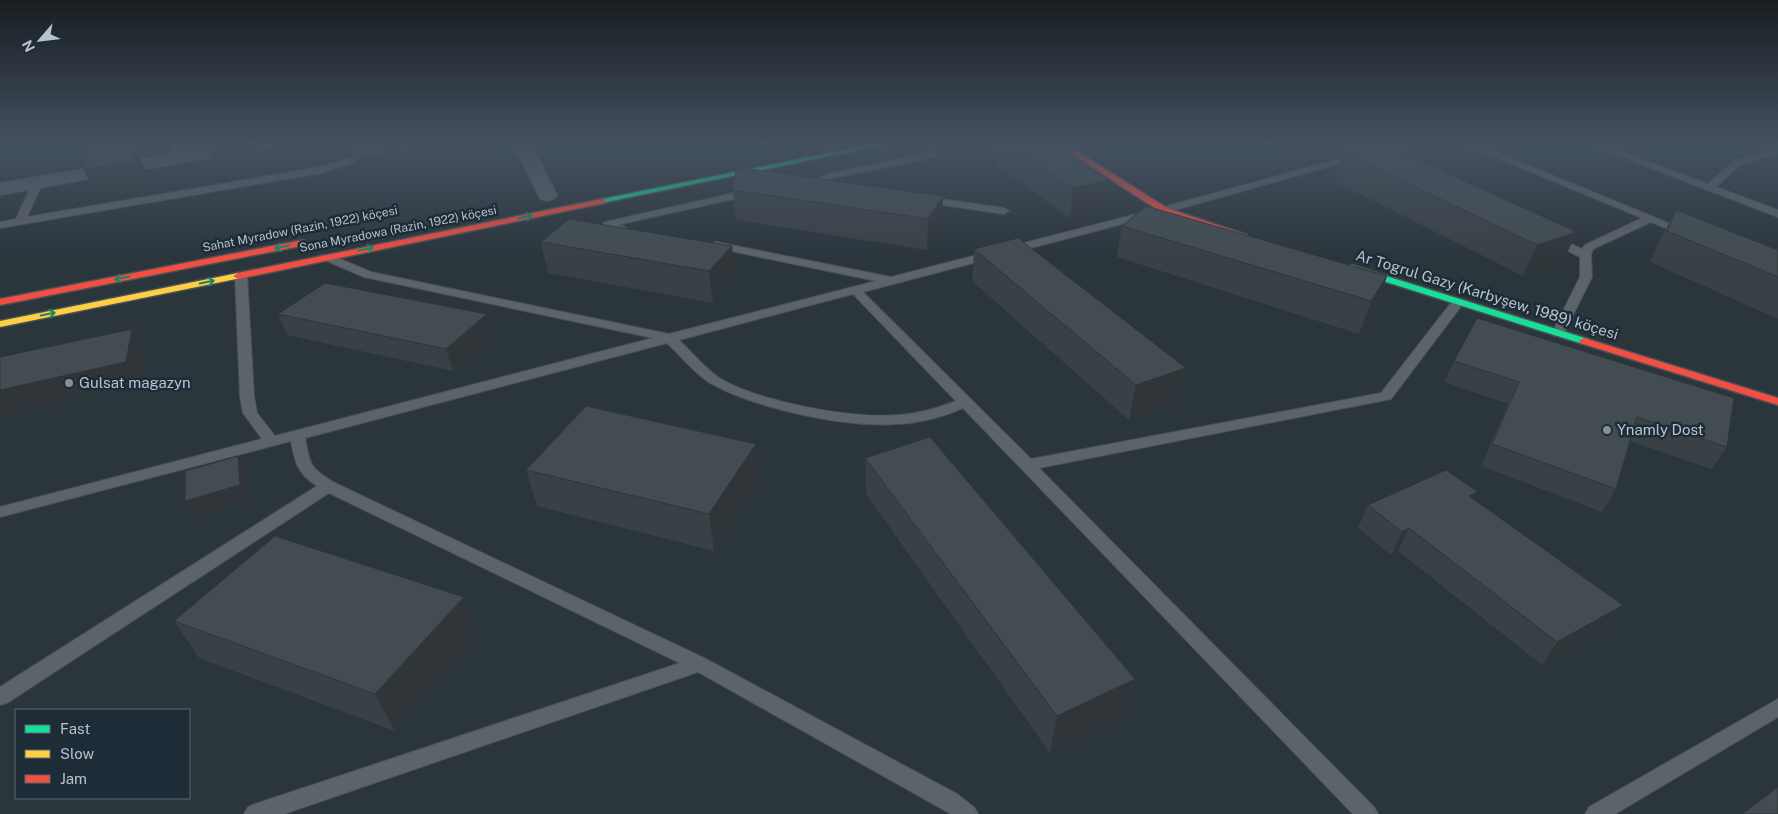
<svg xmlns="http://www.w3.org/2000/svg" width="1778" height="814" font-family="'Public Sans',sans-serif">
<style>
.lines{fill:none;stroke-linecap:round;stroke-linejoin:round}
.lane-casing{stroke:#4a5156;stroke-width:2}
.street-casing{stroke:#4a5156;stroke-width:2}
.fast-casing{stroke:#4a5156;stroke-width:3}
.slow-casing{stroke:#4a5156;stroke-width:3}
.jam-casing{stroke:#4a5156;stroke-width:3}
.lane{fill:#5c6369;fill-rule:evenodd}
.street{fill:#5c6369;fill-rule:evenodd}
.fast{fill:#16e098;fill-rule:evenodd}
.slow{fill:#ffcf43;fill-rule:evenodd}
.jam{fill:#f24e42;fill-rule:evenodd}
.wall{fill:#3a4146}
.shaded-wall{fill:#2f3539}
.building{fill:#434c51;stroke:#2f3539}
.oneway{stroke:#1a8668}
.poi-dot{fill:#85919a;stroke:#1e2c37;stroke-width:2}
.labels{text-anchor:middle;stroke-width:5;stroke-linejoin:round;paint-order:stroke}
.far-street-label{font-size:12px;fill:#b6c2cc;stroke:#1e2c37}
.street-label{font-size:15px;fill:#b6c2cc;stroke:#1e2c37}
.poi-label{font-size:15px;fill:#b6c2cc;stroke:#1e2c37;text-anchor:start}
</style>
<rect width="100%" height="100%" fill="#2b353c"/>
<g class="lines">
<defs>
<g id="lane">
<path d="M 173,143 L 182,143 L 181,159 L 176,162 L 171,159 Z"/>
<path d="M 398,143 L 412,143 L 322,173 L 0,228 L 0,222 L 16,219 L 33,182 L 38,179 L 43,182 L 27,217 L 320,167 Z"/>
<path d="M 1397,143 L 1412,143 L 1168,212 L 863,292 L 1031,459 L 1381,393 L 1454,299 L 1462,299 L 1464,302 L 1462,305 L 1391,399 L 1039,468 L 1374,807 L 1378,814 L 1353,814 L 963,408 C 943,417 920,423 897,424 C 845,428 758,409 712,384 C 699,378 679,354 667,343 L 305,438 C 310,465 310,468 333,482 L 706,659 L 957,794 L 974,807 L 978,814 L 951,814 L 698,672 L 284,814 L 244,814 L 248,807 L 255,804 L 680,663 L 329,493 L 7,703 L 0,705 L 0,687 L 317,486 C 298,474 295,463 291,441 L 0,517 L 0,507 L 262,439 L 243,413 L 240,396 L 235,275 L 237,273 L 241,272 L 247,275 L 254,396 L 257,413 L 275,436 L 653,338 L 364,277 L 322,259 L 320,257 L 322,255 L 330,255 L 371,272 L 669,334 L 876,281 L 716,248 L 712,247 L 711,245 L 712,243 L 716,242 L 891,277 L 1160,208 ZM 853,294 L 956,401 C 938,408 918,414 898,415 C 851,419 761,402 721,379 C 707,371 691,351 679,340 Z"/>
<path d="M 1461,143 L 1474,143 L 1690,232 L 1685,235 L 1681,234 L 1651,222 L 1593,249 L 1591,255 L 1592,277 L 1564,333 L 1562,336 L 1554,336 L 1552,333 L 1580,277 L 1580,257 L 1548,241 L 1547,239 L 1548,237 L 1556,237 L 1582,249 L 1585,245 L 1642,218 Z"/>
<path d="M 1586,143 L 1599,143 L 1708,184 L 1734,161 L 1778,148 L 1778,154 L 1740,165 L 1716,187 L 1778,210 L 1778,217 Z"/>
<path d="M 932,152 L 935,153 L 935,157 L 833,178 L 820,182 L 823,185 L 818,188 L 806,182 L 831,173 Z"/>
<path d="M 752,189 L 757,192 L 756,194 L 617,225 L 625,227 L 626,229 L 625,231 L 605,230 L 600,227 L 605,222 Z"/>
<path d="M 926,197 L 1004,208 L 1009,211 L 1004,214 L 922,202 L 921,200 Z"/>
<path d="M 1778,699 L 1778,717 L 1615,814 L 1585,814 L 1589,807 Z"/>
</g>
<g id="street">
<path d="M 232,143 L 274,143 L 271,147 L 265,148 L 0,195 L 0,183 Z"/>
<path d="M 513,143 L 531,143 L 557,195 L 554,199 L 547,201 L 540,199 Z"/>
</g>
<g id="fast">
<path d="M 877,143 L 893,143 L 602,203 L 598,201 L 602,199 Z"/>
<path d="M 1351,265 L 1588,339 L 1589,341 L 1584,344 L 1580,343 L 1348,270 L 1348,266 Z"/>
</g>
<path id="slow" d="M 238,273 L 241,274 L 241,278 L 0,327 L 0,321 Z"/>
<g id="jam">
<path d="M 1054,143 L 1064,143 L 1167,208 L 1247,235 L 1246,237 L 1240,237 L 1161,212 Z"/>
<path d="M 602,199 L 605,199 L 605,203 L 238,279 L 233,276 L 238,273 Z"/>
<path d="M 303,240 L 307,243 L 306,245 L 0,305 L 0,299 Z"/>
<path d="M 1584,338 L 1778,398 L 1778,405 L 1580,343 L 1579,341 Z"/>
</g>
</defs>
<use href="#lane" class="lane-casing"/>
<use href="#street" class="street-casing"/>
<use href="#fast" class="fast-casing"/>
<use href="#slow" class="slow-casing"/>
<use href="#jam" class="jam-casing"/>
<use href="#lane" class="lane"/>
<use href="#street" class="street"/>
<use href="#fast" class="fast"/>
<use href="#slow" class="slow"/>
<use href="#jam" class="jam"/>
</g>
<g class="wall">
<path d="M 998,143 L 1052,143 L 1105,209 L 1070,218 L 996,166 Z"/>
<path d="M 1342,152 L 1577,232 L 1562,263 L 1523,276 L 1334,181 Z"/>
<path d="M 733,190 L 943,196 L 942,226 L 927,250 L 736,220 Z"/>
<path d="M 1676,210 L 1778,250 L 1778,319 L 1650,262 L 1660,240 Z"/>
<path d="M 569,219 L 736,277 L 713,303 L 548,273 L 541,242 Z"/>
<path d="M 1122,226 L 1387,276 L 1376,308 L 1359,334 L 1117,257 Z"/>
<path d="M 974,249 L 1178,402 L 1129,420 L 972,281 Z"/>
<path d="M 278,314 L 487,314 L 493,335 L 453,371 L 287,335 Z"/>
<path d="M 1477,318 L 1727,447 L 1711,469 L 1630,441 L 1616,489 L 1602,512 L 1481,466 L 1508,404 L 1444,382 L 1454,361 Z"/>
<path d="M 756,444 L 760,480 L 714,551 L 537,506 L 526,470 Z"/>
<path d="M 865,458 L 1135,679 L 1126,716 L 1050,753 L 866,494 Z"/>
<path d="M 1474,500 L 1607,628 L 1542,665 L 1398,551 L 1391,555 L 1358,528 L 1368,505 Z"/>
<path d="M 464,597 L 478,634 L 395,731 L 199,658 L 174,621 Z"/>
</g>
<g class="shaded-wall">
<path d="M 98,143 L 147,143 L 147,156 L 139,157 L 146,171 L 146,190 L 99,199 L 83,169 L 108,162 Z"/>
<path d="M 241,143 L 257,143 L 260,151 L 262,170 L 221,177 L 208,149 Z"/>
<path d="M 372,143 L 399,143 L 401,149 L 393,185 L 364,190 L 354,161 Z"/>
<path d="M 1109,180 L 1105,209 L 1070,218 L 1073,188 Z"/>
<path d="M 943,196 L 942,226 L 927,250 L 928,219 Z"/>
<path d="M 1577,232 L 1562,263 L 1523,276 L 1537,245 Z"/>
<path d="M 732,246 L 736,277 L 713,303 L 709,271 Z"/>
<path d="M 1387,276 L 1376,308 L 1359,334 L 1371,301 Z"/>
<path d="M 487,314 L 493,335 L 453,371 L 446,349 Z"/>
<path d="M 132,329 L 144,350 L 139,383 L 0,416 L 0,390 Z"/>
<path d="M 1186,368 L 1178,402 L 1129,420 L 1136,385 Z"/>
<path d="M 756,444 L 760,480 L 714,551 L 709,514 Z"/>
<path d="M 238,456 L 247,472 L 249,501 L 195,517 L 185,501 Z"/>
<path d="M 1478,492 L 1467,515 L 1469,496 Z"/>
<path d="M 1409,528 L 1398,551 L 1391,555 L 1402,532 Z"/>
<path d="M 464,597 L 478,634 L 395,731 L 375,694 Z"/>
<path d="M 1623,605 L 1607,628 L 1542,665 L 1557,642 Z"/>
<path d="M 1135,679 L 1126,716 L 1050,753 L 1057,716 Z"/>
</g>
<g class="building">
<path d="M 129,143 L 132,143 L 131,162 L 83,169 L 89,150 Z"/>
<path d="M 208,143 L 241,143 L 208,149 Z"/>
<path d="M 359,143 L 386,143 L 383,156 L 354,161 Z"/>
<path d="M 1006,143 L 1052,143 L 1109,180 L 1073,188 Z"/>
<path d="M 1378,143 L 1380,143 L 1577,232 L 1537,245 L 1342,152 Z"/>
<path d="M 750,169 L 943,196 L 928,219 L 733,190 L 736,171 Z"/>
<path d="M 1146,206 L 1387,276 L 1371,301 L 1122,226 Z"/>
<path d="M 1676,210 L 1778,250 L 1778,277 L 1667,231 Z"/>
<path d="M 569,219 L 732,246 L 709,271 L 541,242 Z"/>
<path d="M 1018,238 L 1186,368 L 1136,385 L 974,249 Z"/>
<path d="M 325,283 L 487,314 L 446,349 L 278,314 Z"/>
<path d="M 1477,318 L 1734,398 L 1727,447 L 1637,417 L 1616,489 L 1492,444 L 1519,382 L 1454,361 Z"/>
<path d="M 132,329 L 126,362 L 0,390 L 0,357 Z"/>
<path d="M 586,406 L 756,444 L 709,514 L 526,470 Z"/>
<path d="M 930,437 L 1135,679 L 1057,716 L 865,458 Z"/>
<path d="M 238,456 L 240,485 L 185,501 L 185,471 Z"/>
<path d="M 1446,470 L 1478,492 L 1469,496 L 1623,605 L 1557,642 L 1409,528 L 1402,532 L 1368,505 Z"/>
<path d="M 275,536 L 464,597 L 375,694 L 174,621 Z"/>
<path d="M 1778,787 L 1778,814 L 1742,814 Z"/>
</g>
<defs><path id="oneway-shaft" d="M-6 0H5M1.5-3L5.5 0L1.5 3" fill="none" stroke-width="1.6" stroke-linecap="round" stroke-linejoin="round" transform="scale(1.25)"/></defs>
<g class="oneway">
<use href="#oneway-shaft" transform="translate(525 217) rotate(-11)"/>
<use href="#oneway-shaft" transform="translate(282 247) rotate(169)"/>
<use href="#oneway-shaft" transform="translate(366 249) rotate(-11)"/>
<use href="#oneway-shaft" transform="translate(122 278) rotate(169)"/>
<use href="#oneway-shaft" transform="translate(207 282) rotate(-12)"/>
<use href="#oneway-shaft" transform="translate(48 314) rotate(-12)"/>
</g>
<linearGradient id="sky" x2="0" y2="1"><stop stop-color="#181d21"/><stop offset="0.56" stop-color="#445161"/><stop offset="1" stop-color="#445161" stop-opacity="0"/></linearGradient>
<rect width="1778" height="257" fill="url(#sky)"/>
<g class="poi-dot">
<circle cx="69" cy="383" r="5"/>
<circle cx="1607" cy="430" r="5"/>
</g>
<g class="labels">
<g class="far-street-label">
<text transform="translate(300 229) rotate(-11)" y="4">Sahat Myradow (Razin, 1922) köçesi</text>
<text transform="translate(398 229) rotate(-11)" y="4">Sona Myradowa (Razin, 1922) köçesi</text>
</g>
<g class="street-label">
<text transform="translate(1487 295) rotate(17)" y="5">Ar Togrul Gazy (Karbyşew, 1989) köçesi</text>
</g>
<g class="poi-label">
<text x="79" y="388">Gulsat magazyn</text>
<text x="1617" y="435">Ynamly Dost</text>
</g>
</g>
<rect x="15" y="709" width="175" height="90" fill="#1e2c37" stroke="#5b6873"/>
<rect x="25" y="725" width="25" height="8" fill="#16e098" stroke="#5b6873"/>
<text x="60" y="734" font-size="15" fill="#b6c2cc">Fast</text>
<rect x="25" y="750" width="25" height="8" fill="#ffcf43" stroke="#5b6873"/>
<text x="60" y="759" font-size="15" fill="#b6c2cc">Slow</text>
<rect x="25" y="775" width="25" height="8" fill="#f24e42" stroke="#5b6873"/>
<text x="60" y="784" font-size="15" fill="#b6c2cc">Jam</text>
<g transform="translate(40 40) rotate(242)" stroke="#1e2c37" stroke-width="4" paint-order="stroke">
<path d="M0-4L9 19L0 12L-9 19Z" fill="#b6c2cc"/>
<text y="-8" font-size="14" font-weight="bold" text-anchor="middle" fill="#b6c2cc">N</text>
</g>
</svg>
